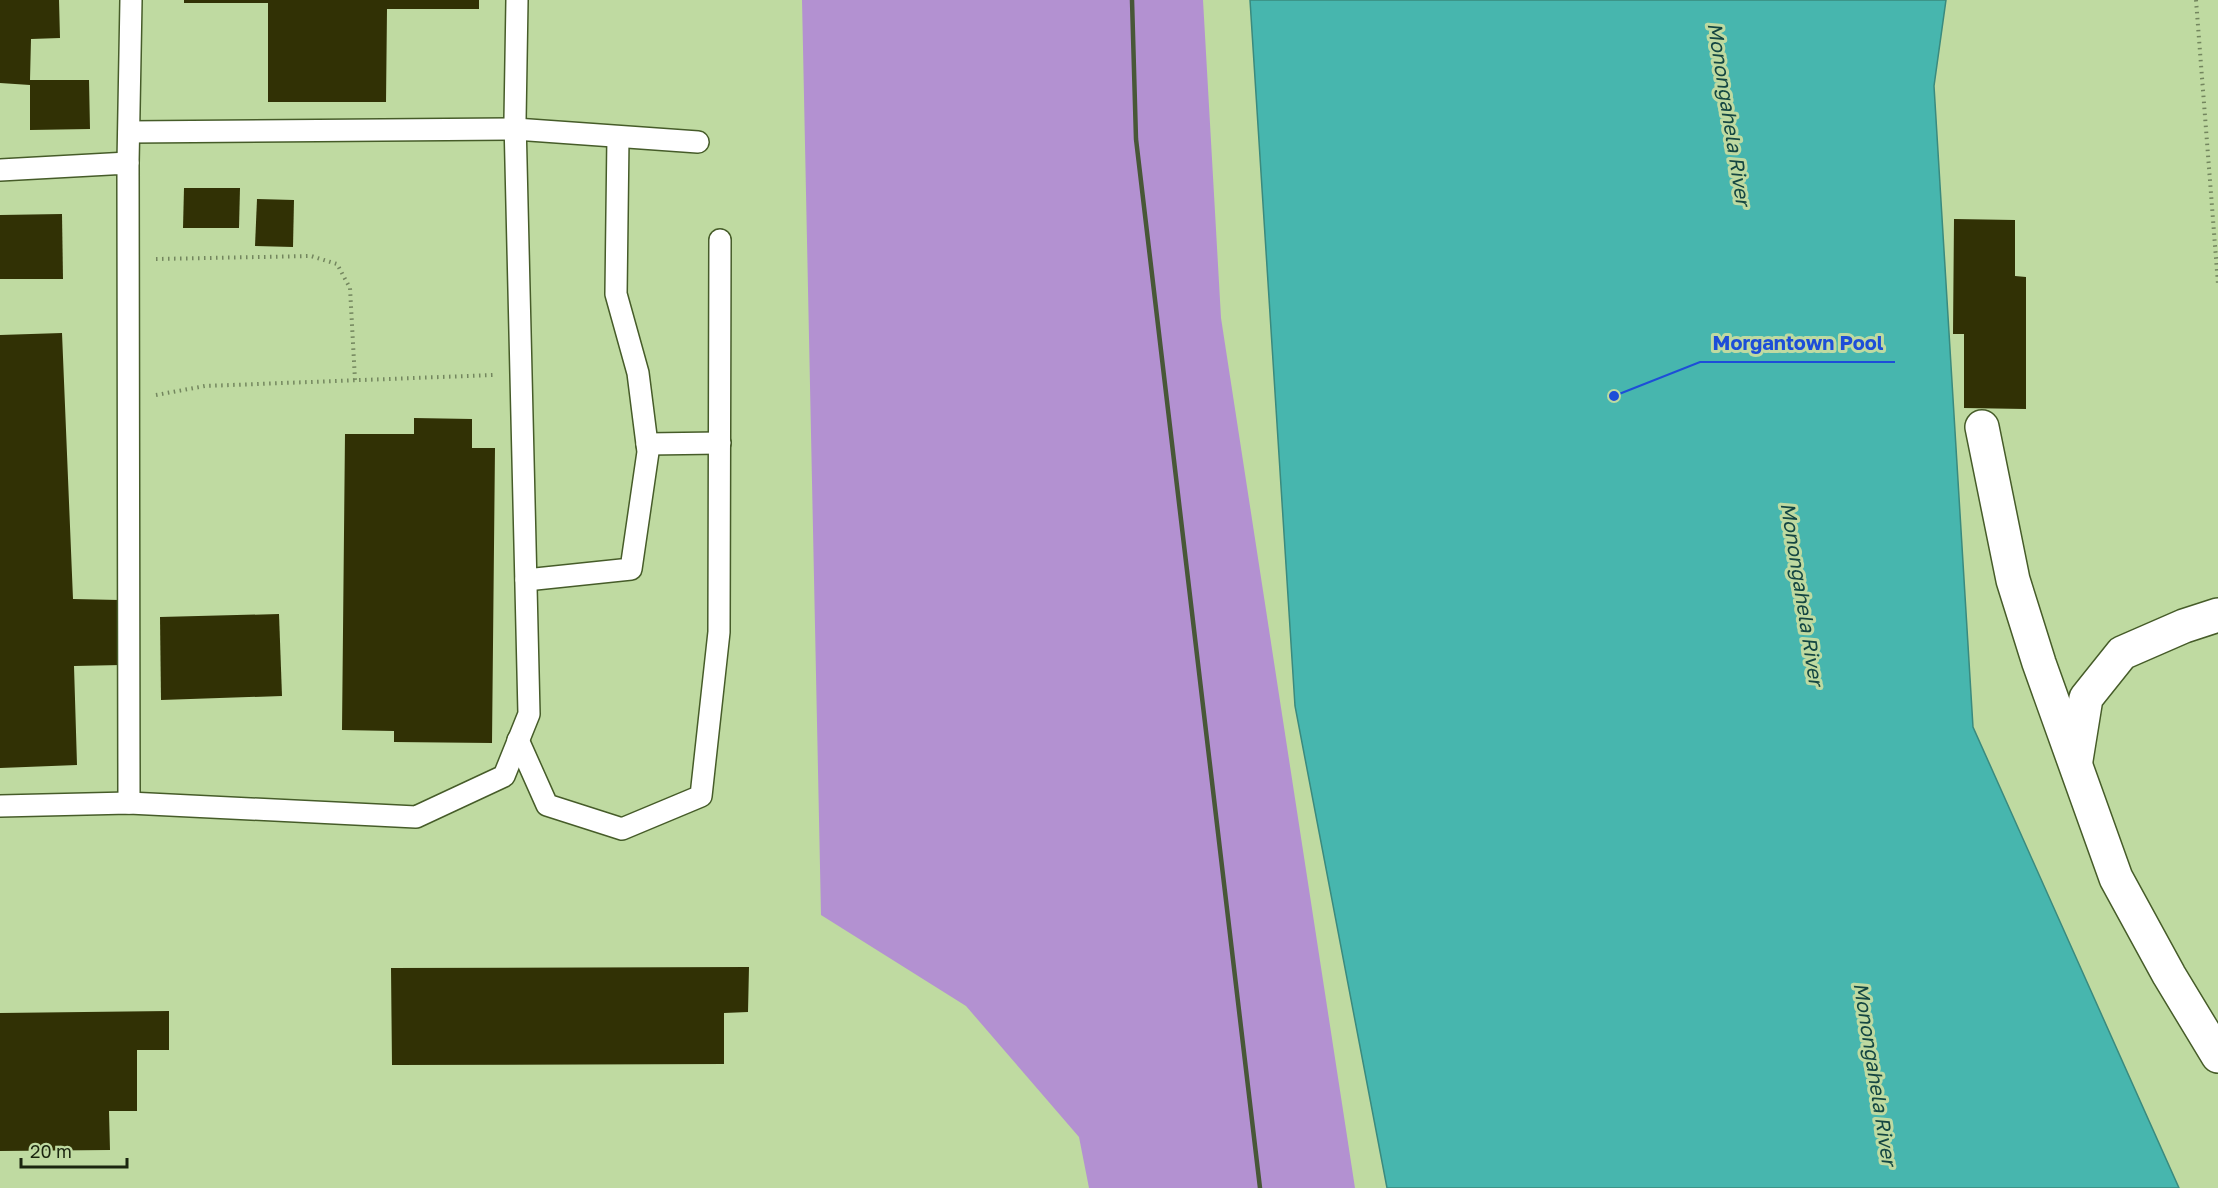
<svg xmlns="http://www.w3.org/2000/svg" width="2218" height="1188" font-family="'Golos Text',sans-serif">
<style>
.green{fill:#b391d1}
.water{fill:#47b6ae;stroke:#3a8a7e;stroke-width:1.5}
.building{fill:#313105}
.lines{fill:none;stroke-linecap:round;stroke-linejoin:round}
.lane-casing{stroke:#465c29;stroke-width:24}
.street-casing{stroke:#465c29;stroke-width:36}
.path{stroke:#73865e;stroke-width:4;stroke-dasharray:1.5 4.5;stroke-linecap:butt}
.lane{stroke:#fff;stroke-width:21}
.street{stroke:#fff;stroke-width:33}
.rail{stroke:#485737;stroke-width:4.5}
.labels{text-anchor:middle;stroke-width:6;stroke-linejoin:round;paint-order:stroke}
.water-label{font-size:20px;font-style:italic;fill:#144642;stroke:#bfdaa1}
.leader{fill:none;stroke:#1d4ed8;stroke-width:2}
.callout-dot{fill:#1d4ed8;stroke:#bfdaa1;stroke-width:2}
.callout-label{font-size:20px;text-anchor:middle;font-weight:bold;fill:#1d4ed8;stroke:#bfdaa1;stroke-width:6;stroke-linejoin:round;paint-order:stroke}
</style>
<rect width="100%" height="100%" fill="#bfdaa1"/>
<path class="green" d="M 802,0 L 1203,0 L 1221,318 L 1355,1188 L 1089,1188 L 1079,1137 L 966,1006 L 821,915 Z"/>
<path class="water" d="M 1250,0 L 1946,0 L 1934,86 L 1973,727 L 2179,1188 L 1387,1188 L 1295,706 Z"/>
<g class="building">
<path d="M 0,0 L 59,0 L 60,38 L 31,39 L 30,80 L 89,80 L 90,129 L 30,130 L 30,85 L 0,83 Z"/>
<path d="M 184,0 L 479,0 L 479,9 L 387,9 L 386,102 L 268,102 L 268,3 L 184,3 Z"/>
<path d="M 184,188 L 240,188 L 239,228 L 183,228 Z"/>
<path d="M 257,199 L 294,200 L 293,247 L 255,246 Z"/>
<path d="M 62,214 L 63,279 L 0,279 L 0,215 Z"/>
<path d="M 1954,219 L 2015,220 L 2015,276 L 2026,277 L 2026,409 L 1964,408 L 1964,334 L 1953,334 Z"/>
<path d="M 62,333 L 73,599 L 119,600 L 121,665 L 74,666 L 77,765 L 0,768 L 0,335 Z"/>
<path d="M 414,418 L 472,419 L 472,448 L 495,448 L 492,743 L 394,742 L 394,731 L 342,730 L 345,434 L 414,434 Z"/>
<path d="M 279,614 L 282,696 L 161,700 L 160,617 Z"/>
<path d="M 749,967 L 748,1012 L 724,1013 L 724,1064 L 392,1065 L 391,968 Z"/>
<path d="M 169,1011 L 169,1050 L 137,1050 L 137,1111 L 109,1111 L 110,1150 L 0,1151 L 0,1013 Z"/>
</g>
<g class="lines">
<defs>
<g id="lane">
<path d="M 129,132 L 515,129 L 698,142"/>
<path d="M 128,163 L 131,0"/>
<path d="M 0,170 L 128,163 L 129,803"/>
<path d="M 647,444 L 720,443"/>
<path d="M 526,580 L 631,569 L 648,452 L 638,373 L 616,294 L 618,137"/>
<path d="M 518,740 L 547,805 L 622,829 L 701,796 L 719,632 L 720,240"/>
<path d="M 0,806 L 129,803 L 416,817 L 504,776 L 529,714 L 515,120 L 517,0"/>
</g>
<g id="street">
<path d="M 1982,427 L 2013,580 L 2039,663 L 2116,878 L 2169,975 L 2218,1056"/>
<path d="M 2076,760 L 2086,698 L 2122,653 L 2184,626 L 2218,615"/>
</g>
</defs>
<use href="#lane" class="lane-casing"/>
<use href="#street" class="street-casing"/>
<g class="path">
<path d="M 2196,0 L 2218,284"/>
<path d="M 156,259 L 311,256 L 337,264 L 350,288 L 355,380"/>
<path d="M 156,395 L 205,386 L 493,375"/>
</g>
<use href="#lane" class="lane"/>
<use href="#street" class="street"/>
<path class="rail" d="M 1132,0 L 1136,139 L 1260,1188"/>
</g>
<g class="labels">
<g class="water-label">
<text transform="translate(1729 114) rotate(81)" y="7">Monongahela River</text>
<text transform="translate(1802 594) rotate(81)" y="7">Monongahela River</text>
<text transform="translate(1875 1074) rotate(81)" y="7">Monongahela River</text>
</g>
</g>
<path class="leader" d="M1614 396L1700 362H1895"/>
<circle class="callout-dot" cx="1614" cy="396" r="6"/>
<g class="callout-label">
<text x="1798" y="350">Morgantown Pool</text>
</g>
<path d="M21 1158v9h106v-9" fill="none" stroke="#1b250f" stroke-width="3"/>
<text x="30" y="1158" font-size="18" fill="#1b250f" stroke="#bfdaa1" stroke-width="4.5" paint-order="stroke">20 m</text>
</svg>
